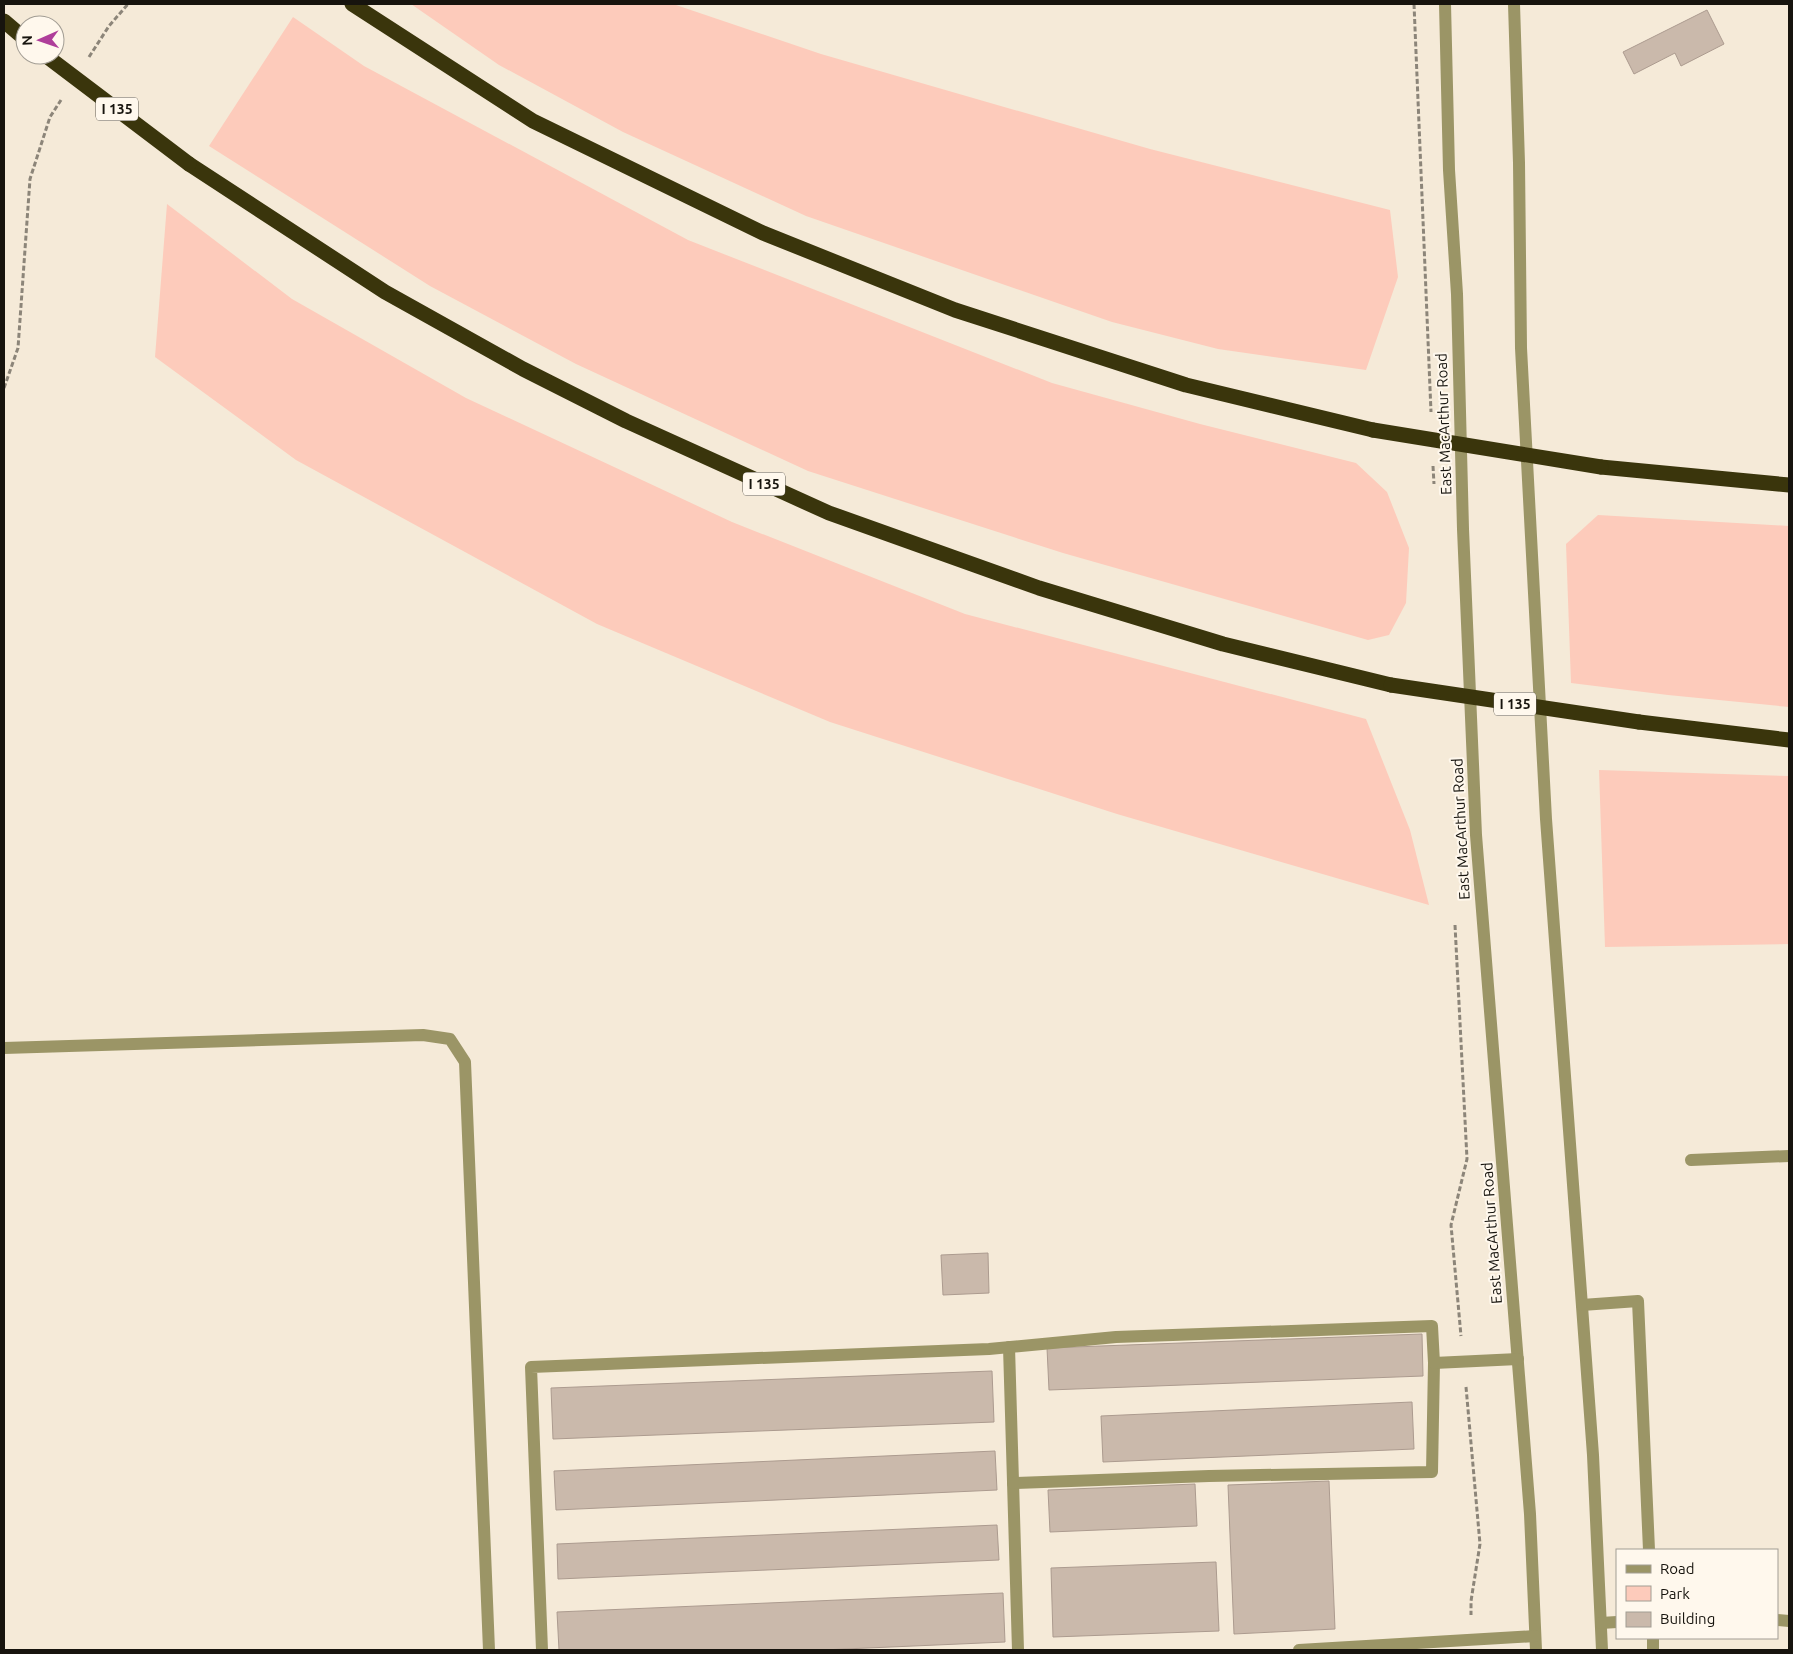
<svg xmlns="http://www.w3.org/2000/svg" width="1793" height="1654" font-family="Ubuntu,sans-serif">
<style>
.green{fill:#fdcbbb}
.building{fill:#cab9ab;stroke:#ac9b8f}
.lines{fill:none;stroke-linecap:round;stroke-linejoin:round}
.path{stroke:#8c8579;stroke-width:3;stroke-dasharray:5 2.5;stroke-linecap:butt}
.minor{stroke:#9b9566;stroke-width:12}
.highway{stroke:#3a350c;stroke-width:15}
.highway-bridge{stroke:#3a350c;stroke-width:15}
.labels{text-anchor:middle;stroke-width:4;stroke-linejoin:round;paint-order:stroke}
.shield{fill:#fff8ed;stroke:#5d5851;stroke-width:1}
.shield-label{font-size:14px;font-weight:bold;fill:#17140e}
.street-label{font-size:15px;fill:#17140e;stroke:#fff8ed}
</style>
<rect width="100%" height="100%" fill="#f5ead8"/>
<g class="green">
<path d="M 411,4 L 673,4 L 821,54 L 1150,149 L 1390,210 L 1398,277 L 1366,370 L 1218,349 L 1112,322 L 806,216 L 623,132 L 499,65 Z"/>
<path d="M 293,17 L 364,66 L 688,240 L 1052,383 L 1200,424 L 1356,463 L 1387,492 L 1409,548 L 1406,603 L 1389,635 L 1368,640 L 1063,553 L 808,471 L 576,364 L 430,286 L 209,146 Z"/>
<path d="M 167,204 L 292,299 L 466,398 L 732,522 L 965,614 L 1366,719 L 1410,830 L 1429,905 L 1117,814 L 830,722 L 597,624 L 296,460 L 155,357 Z"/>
<path d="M 1598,515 L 1789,526 L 1789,707 L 1668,695 L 1571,683 L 1566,544 Z"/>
<path d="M 1599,770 L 1789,776 L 1789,944 L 1605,947 Z"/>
</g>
<g class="building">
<path d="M 1707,10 L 1724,44 L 1681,66 L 1675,53 L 1634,74 L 1623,52 Z"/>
<path d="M 988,1253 L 989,1293 L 943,1295 L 941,1255 Z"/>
<path d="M 1422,1334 L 1423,1376 L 1049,1390 L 1047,1348 Z"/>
<path d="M 992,1371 L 994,1422 L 553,1439 L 551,1388 Z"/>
<path d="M 1412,1402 L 1414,1449 L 1103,1462 L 1101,1416 Z"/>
<path d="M 995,1451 L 997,1490 L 556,1510 L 554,1471 Z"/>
<path d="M 1329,1481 L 1335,1629 L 1234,1634 L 1228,1485 Z"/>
<path d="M 1195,1484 L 1197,1526 L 1050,1532 L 1048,1490 Z"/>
<path d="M 997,1525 L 999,1560 L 558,1579 L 557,1544 Z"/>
<path d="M 1216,1562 L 1219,1631 L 1053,1637 L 1051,1568 Z"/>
<path d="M 1003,1593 L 1005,1642 L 822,1650 L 559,1650 L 557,1612 Z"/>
</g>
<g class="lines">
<g class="path">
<path d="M 1414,4 L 1431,412"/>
<path d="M 89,57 L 109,26 L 128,4"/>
<path d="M 4,388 L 18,348 L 30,179 L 50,117 L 61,100"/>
<path d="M 1433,466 L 1434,484"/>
<path d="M 1455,925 L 1467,1159 L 1451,1225 L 1461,1336"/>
<path d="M 1466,1387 L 1480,1544 L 1471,1601 L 1471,1615"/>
</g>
<g class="minor">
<path d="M 1445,4 L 1449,170 L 1457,294 L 1463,529 L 1476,835 L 1530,1514 L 1536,1650"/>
<path d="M 1514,4 L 1519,163 L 1521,348 L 1546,819 L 1593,1455 L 1602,1650"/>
<path d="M 4,1048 L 423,1035 L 450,1039 L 465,1062 L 489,1650"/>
<path d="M 1691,1160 L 1789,1156"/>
<path d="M 1582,1305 L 1638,1301 L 1649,1550"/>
<path d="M 1009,1347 L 1018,1650"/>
<path d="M 1013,1483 L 1209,1476 L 1432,1472 L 1434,1363"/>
<path d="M 1777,1620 L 1789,1621"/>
<path d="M 1601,1623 L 1617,1622"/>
<path d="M 1653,1638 L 1653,1650"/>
<path d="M 542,1650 L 531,1367 L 989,1349 L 1116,1337 L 1432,1326 L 1434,1363 L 1518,1359"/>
<path d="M 1299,1650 L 1535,1636"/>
</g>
<g class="highway">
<path d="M 352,4 L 533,121 L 763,233 L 955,310 L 1186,385 L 1373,430"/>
<path d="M 4,21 L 25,39"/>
<path d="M 189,164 L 385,292 L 523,369 L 626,421 L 829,513 L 1039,588 L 1223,644 L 1391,685"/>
<path d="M 1601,467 L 1789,485"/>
<path d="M 1639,722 L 1789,740"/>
</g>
<g class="highway-bridge">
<path d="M 45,55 L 189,164"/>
<path d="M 1373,430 L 1601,467"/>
<path d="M 1391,685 L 1639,722"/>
</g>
</g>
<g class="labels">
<g class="shield">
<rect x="96" y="97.5" width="42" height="23" rx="4"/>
<rect x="743" y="472.5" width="42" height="23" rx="4"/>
<rect x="1494" y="692.5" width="42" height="23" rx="4"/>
</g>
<g class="shield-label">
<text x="117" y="114">I 135</text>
<text x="764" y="489">I 135</text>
<text x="1515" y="709">I 135</text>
</g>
<g class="street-label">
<text transform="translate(1444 424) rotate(-92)" y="5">East MacArthur Road</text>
<text transform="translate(1461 829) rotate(-93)" y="5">East MacArthur Road</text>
<text transform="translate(1492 1233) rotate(-94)" y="5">East MacArthur Road</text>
</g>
</g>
<rect width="1793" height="1654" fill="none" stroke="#17140e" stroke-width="10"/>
<rect x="1616" y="1549" width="162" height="90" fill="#fff8ed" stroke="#a29d94"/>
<rect x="1626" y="1565" width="25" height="8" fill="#9b9566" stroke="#a29d94"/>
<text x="1660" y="1574" font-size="15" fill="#17140e">Road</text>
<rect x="1626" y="1586" width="25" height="15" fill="#fdcbbb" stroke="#a29d94"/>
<text x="1660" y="1599" font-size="15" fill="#17140e">Park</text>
<rect x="1626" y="1612" width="25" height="15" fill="#cab9ab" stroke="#a29d94"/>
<text x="1660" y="1624" font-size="15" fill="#17140e">Building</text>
<g transform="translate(40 40) rotate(268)"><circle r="24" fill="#fff8ed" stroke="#a29d94"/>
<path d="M0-4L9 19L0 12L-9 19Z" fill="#af3e9a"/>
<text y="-8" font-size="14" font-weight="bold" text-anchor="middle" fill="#17140e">N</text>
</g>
</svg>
